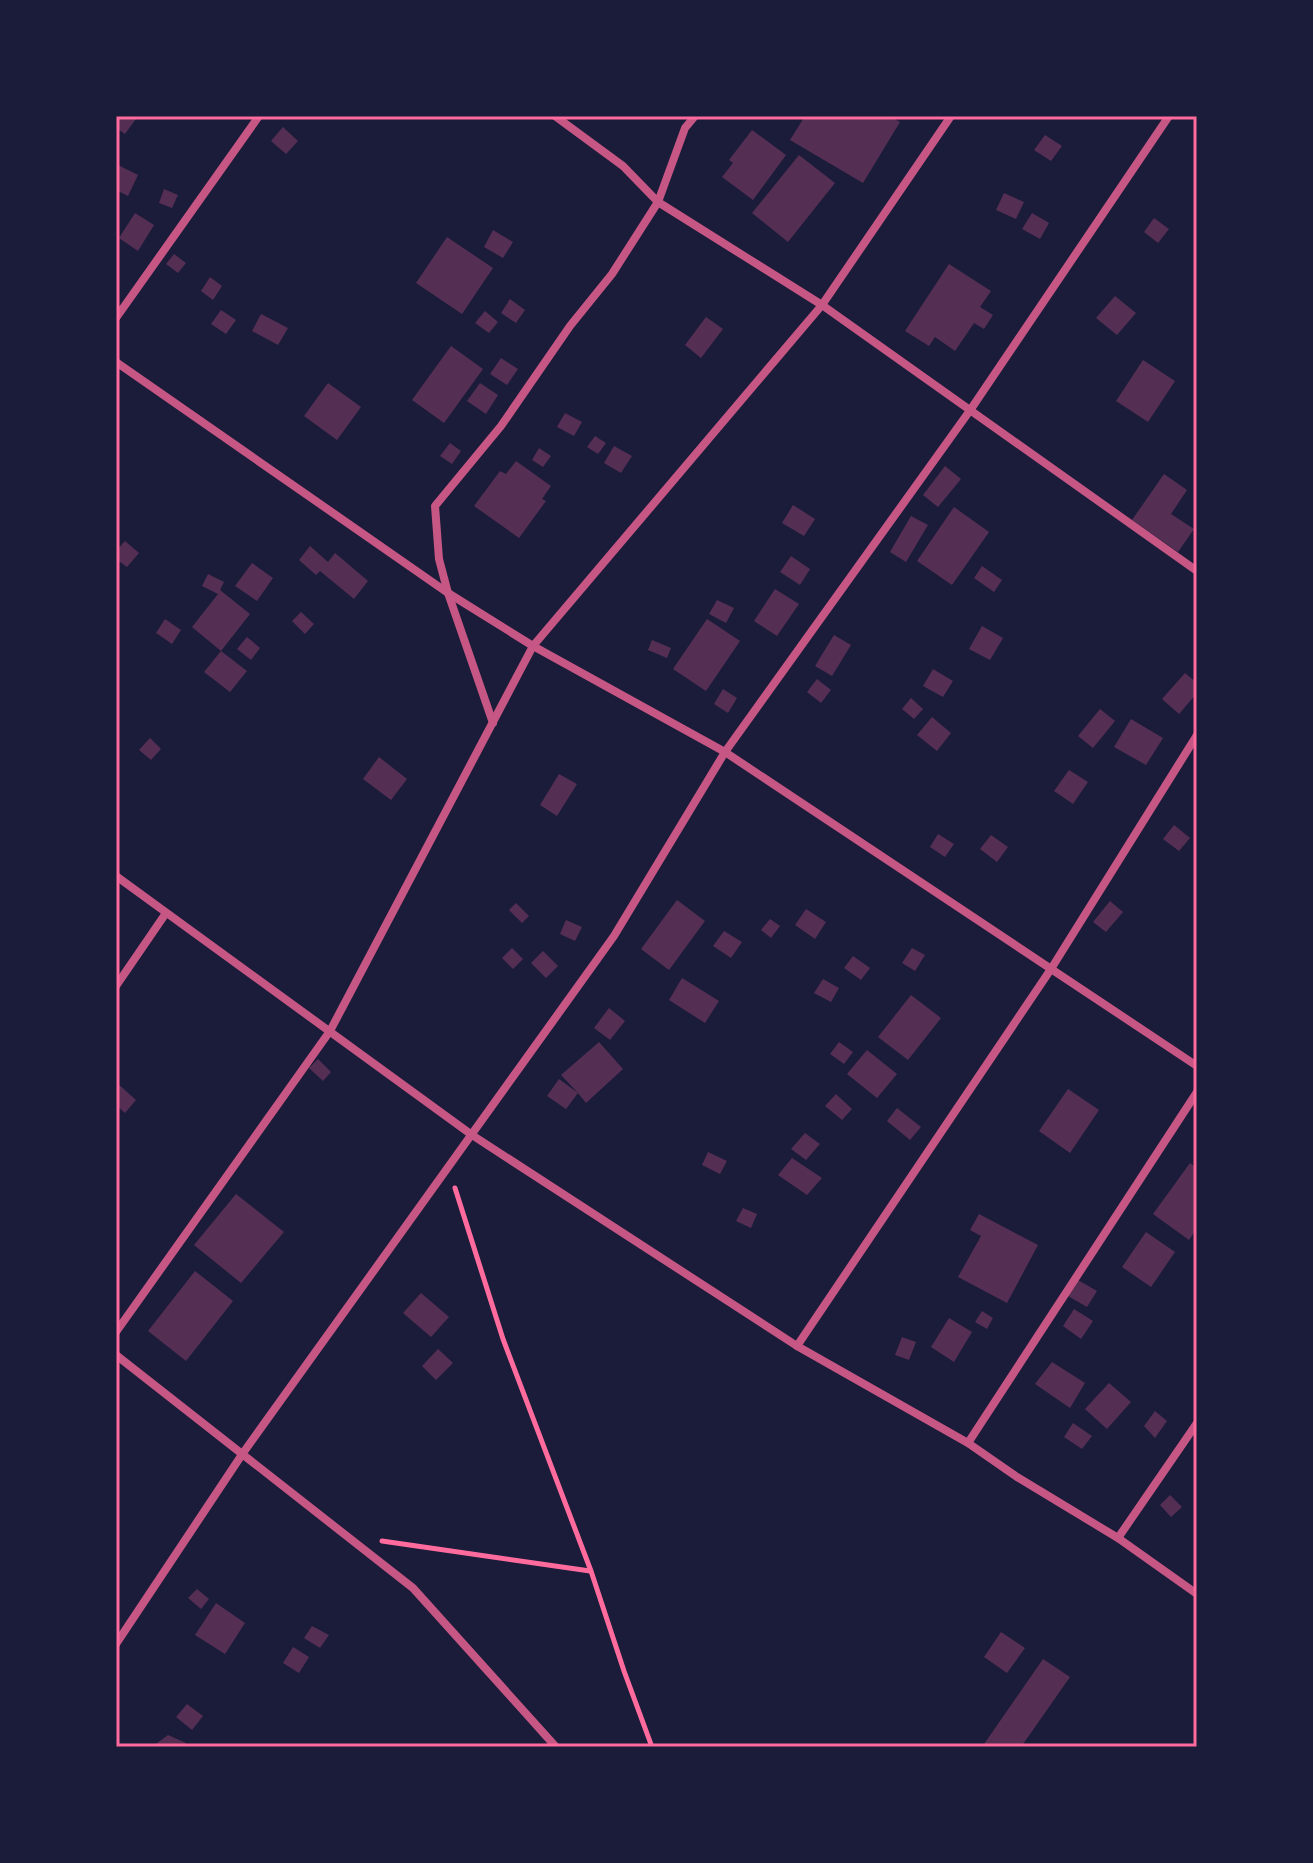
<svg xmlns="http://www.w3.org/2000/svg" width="1313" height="1863" font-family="'Golos Text',sans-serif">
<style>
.building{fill:#542f53}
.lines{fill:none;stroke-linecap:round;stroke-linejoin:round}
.path{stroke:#ff6b9d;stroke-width:5}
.minor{stroke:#c65784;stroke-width:8}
.neatline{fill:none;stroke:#ff6b9d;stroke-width:3}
</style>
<rect width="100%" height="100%" fill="#1b1b3a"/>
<g class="building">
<path d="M 116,116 L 138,116 L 125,134 L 116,128 Z"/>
<path d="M 805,116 L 889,116 L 900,122 L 863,183 L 790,140 Z"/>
<path d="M 283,127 L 298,141 L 286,154 L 271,141 Z"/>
<path d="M 752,130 L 786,155 L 753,200 L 722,177 L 733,163 L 729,160 Z"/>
<path d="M 1045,135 L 1062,146 L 1051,161 L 1034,150 Z"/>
<path d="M 799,155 L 835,183 L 788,242 L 752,213 Z"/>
<path d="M 116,164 L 138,175 L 128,196 L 116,190 Z"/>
<path d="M 164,189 L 178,195 L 172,208 L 159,203 Z"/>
<path d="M 1004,193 L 1024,202 L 1016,219 L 996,210 Z"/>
<path d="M 135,213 L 154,225 L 138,251 L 119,238 Z"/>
<path d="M 1032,213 L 1049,223 L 1040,239 L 1022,229 Z"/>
<path d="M 1154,218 L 1169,229 L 1158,243 L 1144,232 Z"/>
<path d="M 493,230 L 513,242 L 503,258 L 484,247 Z"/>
<path d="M 447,237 L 493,268 L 462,314 L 416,283 Z"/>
<path d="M 174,254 L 186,263 L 178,273 L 166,264 Z"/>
<path d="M 949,264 L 991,291 L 980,307 L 993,315 L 984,329 L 974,323 L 955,351 L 935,337 L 929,346 L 905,331 Z"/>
<path d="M 210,277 L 222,286 L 213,300 L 201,291 Z"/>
<path d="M 1115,296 L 1136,313 L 1117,335 L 1096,318 Z"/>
<path d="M 510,299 L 525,310 L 516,323 L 501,313 Z"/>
<path d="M 221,310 L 236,320 L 226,334 L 211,324 Z"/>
<path d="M 485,311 L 498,322 L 489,333 L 475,323 Z"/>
<path d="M 261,314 L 288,328 L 278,345 L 252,331 Z"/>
<path d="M 706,317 L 723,329 L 701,358 L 685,345 Z"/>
<path d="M 451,346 L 483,369 L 444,423 L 412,400 Z"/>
<path d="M 501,358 L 518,369 L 507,385 L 490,374 Z"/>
<path d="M 1143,360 L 1175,381 L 1148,422 L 1116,401 Z"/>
<path d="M 328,383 L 361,407 L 337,440 L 304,416 Z"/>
<path d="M 480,383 L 498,395 L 486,414 L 467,401 Z"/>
<path d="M 565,413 L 582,422 L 574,436 L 557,427 Z"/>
<path d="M 595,436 L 606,443 L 598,454 L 587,447 Z"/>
<path d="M 450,443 L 461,451 L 452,464 L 440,456 Z"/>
<path d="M 614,446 L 632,456 L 621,473 L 604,463 Z"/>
<path d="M 539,448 L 551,456 L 543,467 L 532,460 Z"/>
<path d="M 516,461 L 551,486 L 542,499 L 546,501 L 519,538 L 474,506 L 500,471 L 506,474 Z"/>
<path d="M 945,466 L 961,479 L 938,507 L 923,495 Z"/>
<path d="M 1164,474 L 1187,490 L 1171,514 L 1194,529 L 1178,552 L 1132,520 Z"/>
<path d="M 793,505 L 815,519 L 804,536 L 782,523 Z"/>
<path d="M 954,507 L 989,532 L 952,585 L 917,561 Z"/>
<path d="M 911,516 L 928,525 L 906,562 L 890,552 Z"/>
<path d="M 125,541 L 139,553 L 127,567 L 116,559 L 116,551 Z"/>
<path d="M 310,546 L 328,562 L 335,553 L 368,581 L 354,599 L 320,571 L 316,575 L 299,560 Z"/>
<path d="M 791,556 L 810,569 L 800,585 L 780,572 Z"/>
<path d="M 252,563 L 273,578 L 257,601 L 235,586 Z"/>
<path d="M 982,566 L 1002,580 L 994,592 L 974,578 Z"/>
<path d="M 208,574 L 224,582 L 220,590 L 250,614 L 221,651 L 192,627 L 218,594 L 202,586 Z"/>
<path d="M 775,589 L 799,604 L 777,636 L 754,621 Z"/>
<path d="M 717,600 L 734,608 L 726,623 L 709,614 Z"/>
<path d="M 301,612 L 314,624 L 305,634 L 292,621 Z"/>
<path d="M 165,619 L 181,630 L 172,644 L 156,633 Z"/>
<path d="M 707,619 L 740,641 L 706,691 L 673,669 Z"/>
<path d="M 982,626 L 1003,638 L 990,660 L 969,649 Z"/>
<path d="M 834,635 L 851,645 L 832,676 L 815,666 Z"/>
<path d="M 247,637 L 260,648 L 251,660 L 237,649 Z"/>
<path d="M 652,640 L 671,648 L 667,658 L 648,650 Z"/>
<path d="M 221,651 L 247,671 L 230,692 L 204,672 Z"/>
<path d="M 933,669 L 953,681 L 943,697 L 923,686 Z"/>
<path d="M 1185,673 L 1197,683 L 1197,693 L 1179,714 L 1162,699 Z"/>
<path d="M 817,679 L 831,690 L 821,703 L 807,692 Z"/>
<path d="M 723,689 L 737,698 L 728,713 L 714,704 Z"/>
<path d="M 911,698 L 923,709 L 914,719 L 902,709 Z"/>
<path d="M 1100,709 L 1115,721 L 1093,748 L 1078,736 Z"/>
<path d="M 932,717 L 951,733 L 937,751 L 917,735 Z"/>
<path d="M 1131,719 L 1163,738 L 1146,765 L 1114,747 Z"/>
<path d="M 150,738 L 161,749 L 151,760 L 139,750 Z"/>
<path d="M 379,757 L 407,779 L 391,800 L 363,779 Z"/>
<path d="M 1069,770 L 1088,782 L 1073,804 L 1054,791 Z"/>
<path d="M 559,774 L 577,784 L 557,816 L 540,805 Z"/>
<path d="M 1174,825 L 1190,838 L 1179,851 L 1163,839 Z"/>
<path d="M 938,834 L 954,844 L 945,857 L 930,847 Z"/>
<path d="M 991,835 L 1008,847 L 997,862 L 980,849 Z"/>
<path d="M 677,900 L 705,921 L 669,970 L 641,949 Z"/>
<path d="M 1110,901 L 1123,912 L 1106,932 L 1093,922 Z"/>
<path d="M 516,903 L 529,916 L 522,923 L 509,910 Z"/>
<path d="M 806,909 L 826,922 L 815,939 L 795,925 Z"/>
<path d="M 770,919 L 780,926 L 771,938 L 761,930 Z"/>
<path d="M 566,920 L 582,927 L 575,941 L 560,934 Z"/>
<path d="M 724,931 L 742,942 L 731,958 L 713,946 Z"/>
<path d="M 512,948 L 523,959 L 513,969 L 502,958 Z"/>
<path d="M 912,948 L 925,955 L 915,971 L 902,963 Z"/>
<path d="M 543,951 L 558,966 L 546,978 L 531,963 Z"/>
<path d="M 853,956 L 870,968 L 861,980 L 844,968 Z"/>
<path d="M 682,978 L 719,1001 L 705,1023 L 669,1000 Z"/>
<path d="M 823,979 L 839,988 L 831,1002 L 814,993 Z"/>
<path d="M 911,995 L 941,1018 L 908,1060 L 878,1037 Z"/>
<path d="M 609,1008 L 625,1021 L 610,1040 L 594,1028 Z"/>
<path d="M 599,1042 L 623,1069 L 586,1103 L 578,1093 L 566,1109 L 547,1096 L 559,1079 L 578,1093 L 561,1075 Z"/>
<path d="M 839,1042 L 853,1052 L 844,1064 L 830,1054 Z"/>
<path d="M 867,1050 L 897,1074 L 877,1098 L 847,1074 Z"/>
<path d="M 318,1059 L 331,1072 L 323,1081 L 309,1068 Z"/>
<path d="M 116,1082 L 136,1100 L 125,1113 L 116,1105 Z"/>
<path d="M 1068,1089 L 1099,1110 L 1070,1153 L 1039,1131 Z"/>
<path d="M 836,1094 L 852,1109 L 842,1120 L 825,1106 Z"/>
<path d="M 897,1108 L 921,1127 L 910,1140 L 887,1121 Z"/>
<path d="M 805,1133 L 820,1144 L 806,1160 L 791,1149 Z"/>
<path d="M 708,1152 L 727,1161 L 720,1174 L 702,1165 Z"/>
<path d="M 792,1158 L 822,1178 L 807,1195 L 778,1175 Z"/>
<path d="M 1190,1163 L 1197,1168 L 1197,1228 L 1189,1240 L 1153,1214 Z"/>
<path d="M 236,1194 L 284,1232 L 241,1283 L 194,1245 Z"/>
<path d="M 743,1208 L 757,1214 L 751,1228 L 736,1221 Z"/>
<path d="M 979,1214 L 1038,1245 L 1007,1303 L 958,1277 L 981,1236 L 970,1230 Z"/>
<path d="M 1146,1232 L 1175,1252 L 1151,1287 L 1122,1267 Z"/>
<path d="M 195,1271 L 233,1301 L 186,1361 L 148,1331 Z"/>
<path d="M 1078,1280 L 1097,1291 L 1087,1307 L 1068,1296 Z"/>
<path d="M 421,1293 L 449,1317 L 431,1337 L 403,1313 Z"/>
<path d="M 1074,1309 L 1093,1321 L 1081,1339 L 1063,1326 Z"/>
<path d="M 982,1311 L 993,1318 L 987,1329 L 975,1322 Z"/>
<path d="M 949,1318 L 972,1332 L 954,1362 L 931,1347 Z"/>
<path d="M 902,1337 L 916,1342 L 909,1360 L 895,1355 Z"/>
<path d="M 438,1349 L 453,1363 L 436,1380 L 422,1366 Z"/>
<path d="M 1052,1362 L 1085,1383 L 1070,1408 L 1035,1384 Z"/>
<path d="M 1109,1383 L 1131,1402 L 1107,1429 L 1085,1409 Z"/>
<path d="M 1155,1411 L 1167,1421 L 1155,1438 L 1144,1426 Z"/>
<path d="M 1073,1423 L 1092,1436 L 1082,1449 L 1064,1437 Z"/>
<path d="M 1170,1495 L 1182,1507 L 1171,1517 L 1160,1505 Z"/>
<path d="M 197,1589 L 209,1599 L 201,1609 L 188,1598 Z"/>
<path d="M 216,1603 L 245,1623 L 225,1654 L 195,1635 Z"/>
<path d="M 312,1626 L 329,1635 L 320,1648 L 304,1638 Z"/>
<path d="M 1001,1632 L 1025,1648 L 1007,1673 L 984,1657 Z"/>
<path d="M 293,1647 L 309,1657 L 299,1673 L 283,1663 Z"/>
<path d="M 1043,1659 L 1070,1677 L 1021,1747 L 982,1747 Z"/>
<path d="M 187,1704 L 203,1716 L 192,1730 L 176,1717 Z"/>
<path d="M 168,1735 L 186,1743 L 183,1747 L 152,1747 Z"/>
</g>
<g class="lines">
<g class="path">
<path d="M 455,1188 L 503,1339 L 591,1571 L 624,1671 L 652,1747"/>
<path d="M 382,1541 L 590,1571"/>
</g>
<g class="minor">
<path d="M 555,116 L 623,166 L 658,202 L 822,305 L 1197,571"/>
<path d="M 116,318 L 259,116"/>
<path d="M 116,362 L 448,593 L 533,646 L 725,752 L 1197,1066"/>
<path d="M 493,723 L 448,593 L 439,559 L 435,506 L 501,426 L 570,326 L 612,274 L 658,202 L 685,128 L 695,116"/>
<path d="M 116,876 L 472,1135 L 797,1346 L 968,1443 L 1017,1477 L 1118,1538 L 1197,1594"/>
<path d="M 116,986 L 166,913"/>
<path d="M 116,1332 L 330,1031 L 533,646 L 822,305 L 951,116"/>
<path d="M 797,1346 L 1051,969 L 1197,735"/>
<path d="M 116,1355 L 413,1588 L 556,1747"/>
<path d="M 968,1443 L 1197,1092"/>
<path d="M 1118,1538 L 1197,1423"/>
<path d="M 116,1644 L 243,1453 L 614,936 L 725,752 L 971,409 L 1169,116"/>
</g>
</g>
<rect width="1313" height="1863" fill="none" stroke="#1b1b3a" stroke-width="236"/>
<rect x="118" y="118" width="1077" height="1627" class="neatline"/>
</svg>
